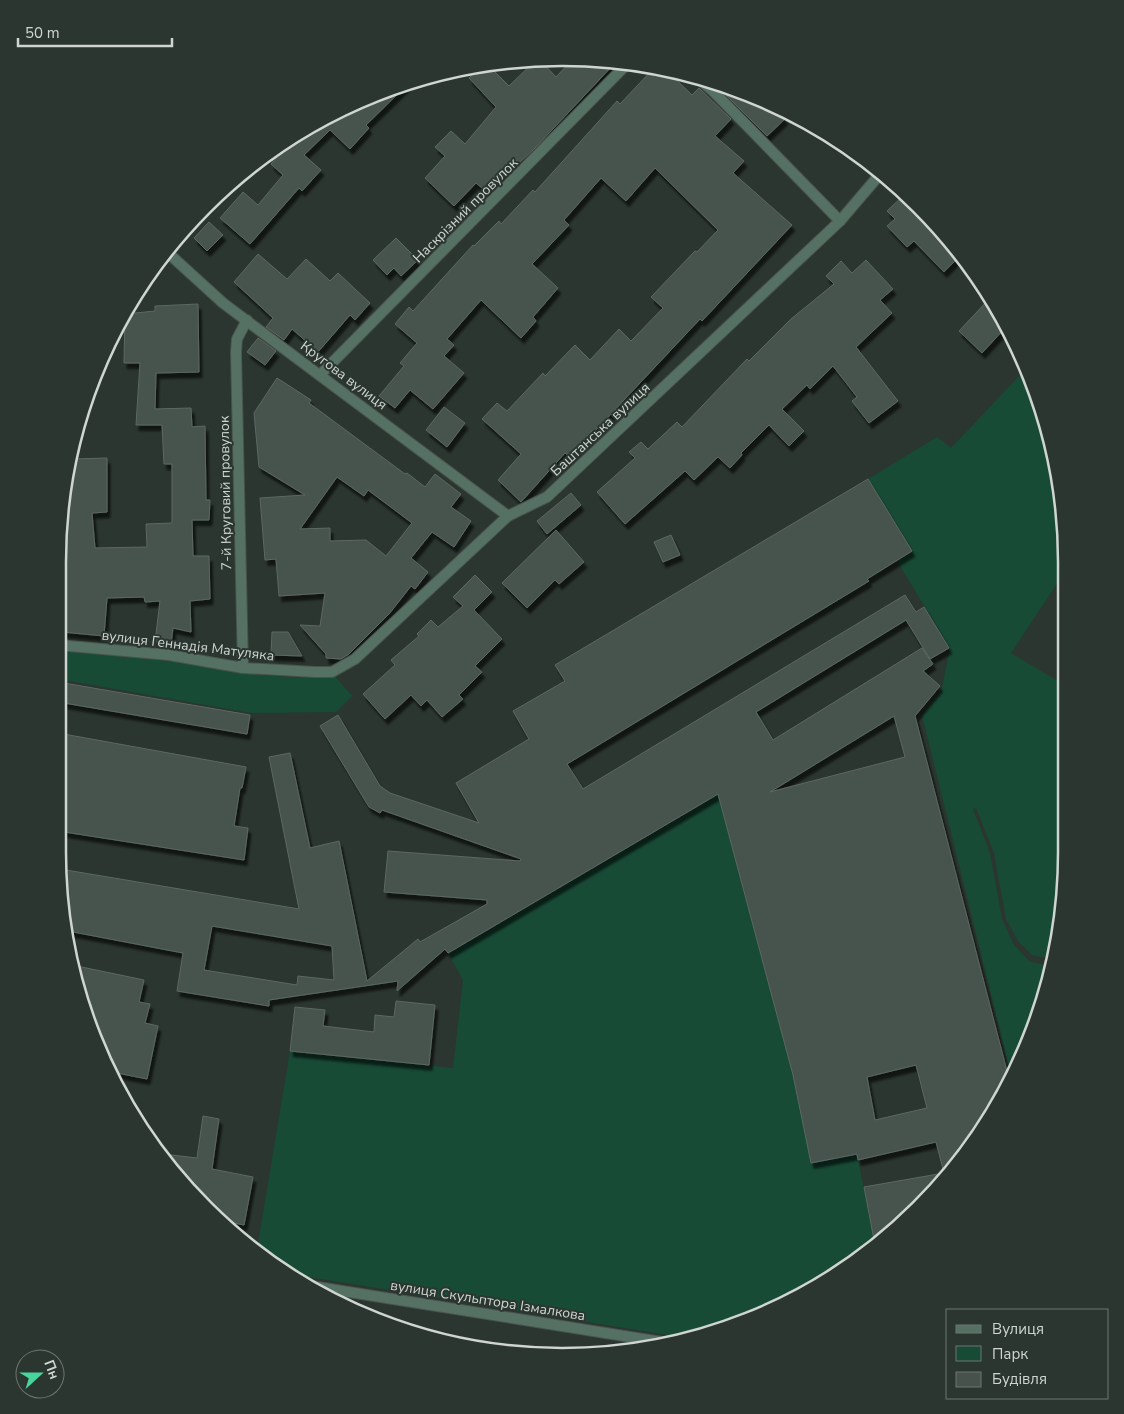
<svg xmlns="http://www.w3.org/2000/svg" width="1124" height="1414" font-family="'Nunito Sans',sans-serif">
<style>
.green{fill:#174b36}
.building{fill:#47524d;stroke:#5d6862;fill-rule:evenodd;filter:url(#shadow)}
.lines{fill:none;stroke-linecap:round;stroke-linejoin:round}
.minor-casing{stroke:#49534d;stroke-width:12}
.minor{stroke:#557163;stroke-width:10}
.labels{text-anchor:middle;stroke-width:4;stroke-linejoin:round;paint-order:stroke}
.street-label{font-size:14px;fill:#cfd6d2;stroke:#2b3630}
.rim{fill:none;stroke:#cfd6d2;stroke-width:2.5}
</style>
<defs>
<filter id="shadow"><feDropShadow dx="3" dy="5.5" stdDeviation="1" flood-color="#0009"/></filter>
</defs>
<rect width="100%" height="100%" fill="#2b3630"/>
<g class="green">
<path d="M 1024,371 L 1049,431 L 1065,529 L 1066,570 L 1011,653 L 1066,686 L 1066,852 L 1057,950 L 1054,960 L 1032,955 L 1018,941 L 1006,919 L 994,853 L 976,808 L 973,809 L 990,853 L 1002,919 L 1014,945 L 1029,961 L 1052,967 L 1028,1045 L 1011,1075 L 922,715 L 941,692 L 950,648 L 897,561 L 912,551 L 868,479 L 937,437 L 951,448 Z"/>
<path d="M 58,651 C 95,654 132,656 168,661 C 223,667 278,683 334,675 L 352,696 L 336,712 L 251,713 L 58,679 Z"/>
<path d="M 718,794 L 793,1074 L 811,1163 L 857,1154 L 875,1245 L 814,1289 L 693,1339 L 290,1274 L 257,1249 L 290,1051 L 453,1068 L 463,980 L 448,953 Z"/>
</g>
<g class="building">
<path d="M 573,59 L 595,59 L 616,62 L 535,148 L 518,164 L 515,160 L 487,192 L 476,183 L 454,206 L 425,178 L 445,156 L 435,147 L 451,131 L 465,144 L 496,107 L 469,78 L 482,65 L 487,64 L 509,86 L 535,61 L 540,60 L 556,77 Z"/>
<path d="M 654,68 L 666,70 L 692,95 L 699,88 L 731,119 L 715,136 L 744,161 L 733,173 L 792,225 L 702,321 L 700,319 L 595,431 L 593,430 L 569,456 L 565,453 L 521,502 L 498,480 L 521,454 L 482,419 L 497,403 L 507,411 L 543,373 L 545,376 L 575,345 L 590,360 L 619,329 L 631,341 L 663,308 L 651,297 L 695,251 L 697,252 L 718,230 L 655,168 L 626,201 L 601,178 L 564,220 L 569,225 L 532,264 L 558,288 L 533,317 L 536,321 L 521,338 L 481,300 L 447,339 L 454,345 L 444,356 L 464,373 L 433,409 L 410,390 L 395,408 L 379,396 L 404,366 L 400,363 L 417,343 L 395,324 L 409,307 L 413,311 L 473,245 L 474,246 L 499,221 L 501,224 L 533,190 L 535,192 L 617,101 L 620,104 Z"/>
<path d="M 410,82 L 366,125 L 369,128 L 350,149 L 330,130 L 304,155 L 321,170 L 302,191 L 299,188 L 250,244 L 220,218 L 243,192 L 258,205 L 283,175 L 271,164 L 295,136 L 310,125 L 400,84 Z"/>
<path d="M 714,83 L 771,104 L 785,119 L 767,136 Z"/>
<path d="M 904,195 L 947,237 L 960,256 L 944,272 L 914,241 L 907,247 L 887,226 L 895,219 L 887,211 Z"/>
<path d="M 209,222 L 223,235 L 207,251 L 194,238 Z"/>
<path d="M 396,238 L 418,260 L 401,276 L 394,268 L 387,275 L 373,260 Z"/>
<path d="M 258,254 L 287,279 L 306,259 L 330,281 L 338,273 L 370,303 L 355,320 L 350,315 L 318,352 L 292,329 L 284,340 L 266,327 L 273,318 L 234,282 Z"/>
<path d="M 866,260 L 893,289 L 880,300 L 892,313 L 856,347 L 898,401 L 869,423 L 852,401 L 857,397 L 833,366 L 810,389 L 807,385 L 782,409 L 804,431 L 789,446 L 769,425 L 741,453 L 742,455 L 730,468 L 718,457 L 694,480 L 685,471 L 625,524 L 597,492 L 635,458 L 629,452 L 641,442 L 648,449 L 677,422 L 682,427 L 747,359 L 749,361 L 791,319 L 834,284 L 826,276 L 841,261 L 852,273 Z"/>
<path d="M 990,298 L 999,310 L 1006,327 L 982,353 L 959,331 Z"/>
<path d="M 198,304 L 199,372 L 156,373 L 155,409 L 191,408 L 192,427 L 205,426 L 206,500 L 210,500 L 209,520 L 192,520 L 193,556 L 209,556 L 210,599 L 190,601 L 191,632 L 173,628 L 171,644 L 155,642 L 160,601 L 145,602 L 144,597 L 107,598 L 104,636 L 62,632 L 62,627 L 58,626 L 59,529 L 73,459 L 107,458 L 107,512 L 92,513 L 95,548 L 147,547 L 146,524 L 172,523 L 172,464 L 164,464 L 162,425 L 136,425 L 140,363 L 124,363 L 125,314 L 155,311 L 155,306 Z"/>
<path d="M 258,338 L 276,351 L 265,365 L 247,352 Z"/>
<path d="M 277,378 L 311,400 L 309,403 L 405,474 L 407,473 L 425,487 L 435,474 L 461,494 L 451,507 L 471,521 L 454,547 L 432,532 L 411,558 L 428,572 L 415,589 L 411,586 L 389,614 L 349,654 L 341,659 L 326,658 L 326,654 L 300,625 L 320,626 L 325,593 L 279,596 L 276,559 L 265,560 L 260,498 L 305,495 L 259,467 L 254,413 ZM 337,477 L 364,496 L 368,490 L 412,523 L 386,556 L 366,540 L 330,541 L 330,528 L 300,529 Z"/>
<path d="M 444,407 L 465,423 L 447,447 L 426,430 Z"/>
<path d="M 868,479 L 912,551 L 867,579 L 869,581 L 567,764 L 583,789 L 905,595 L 916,612 L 924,607 L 949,648 L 930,659 L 906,620 L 756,712 L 773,740 L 922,648 L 933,664 L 923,671 L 940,686 L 915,716 L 1009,1079 L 962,1159 L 894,1231 L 875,1245 L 864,1187 L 944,1173 L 936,1142 L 858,1160 L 857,1154 L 811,1163 L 793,1075 L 718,794 L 448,953 L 445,949 L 397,991 L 398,981 L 269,1000 L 269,1006 L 177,991 L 183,953 L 68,931 L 60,869 L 299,909 L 269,757 L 290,753 L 310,848 L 339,841 L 367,981 L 418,939 L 420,942 L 487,904 L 487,900 L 384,892 L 388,851 L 520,861 L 521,859 L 382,810 L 380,813 L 369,807 L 320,726 L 338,715 L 380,786 L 390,793 L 479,823 L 456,783 L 529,739 L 513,711 L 565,681 L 555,665 ZM 894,716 L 905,757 L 770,792 ZM 212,926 L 332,946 L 334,980 L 298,976 L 297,985 L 204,970 ZM 916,1065 L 927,1108 L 875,1120 L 867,1077 Z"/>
<path d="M 571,493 L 581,505 L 547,534 L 537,521 Z"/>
<path d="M 556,530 L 584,562 L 559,584 L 555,580 L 527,608 L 502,583 Z"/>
<path d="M 671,535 L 680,555 L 663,562 L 654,542 Z"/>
<path d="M 475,575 L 492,592 L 474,610 L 502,639 L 475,666 L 482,672 L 459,695 L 463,699 L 442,717 L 427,700 L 421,706 L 411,695 L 385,719 L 363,694 L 395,665 L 391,660 L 419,636 L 417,634 L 431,620 L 438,627 L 463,606 L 453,597 Z"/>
<path d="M 272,632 L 288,632 L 302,656 L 271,655 Z"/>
<path d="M 58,682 L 250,715 L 247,734 L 58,702 Z"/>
<path d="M 58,733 L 246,767 L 242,788 L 240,788 L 234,826 L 248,828 L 244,860 L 58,831 Z"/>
<path d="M 72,965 L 144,980 L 139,1002 L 150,1004 L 145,1023 L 158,1026 L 147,1079 L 112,1072 L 75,982 Z"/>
<path d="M 396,1001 L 435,1005 L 429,1065 L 290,1051 L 295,1007 L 325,1010 L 323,1026 L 374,1032 L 375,1015 L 394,1017 Z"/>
<path d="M 203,1116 L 219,1119 L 212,1169 L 253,1177 L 244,1225 L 224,1221 L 210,1200 L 196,1197 L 163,1154 L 197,1158 Z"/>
</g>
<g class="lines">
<defs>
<g id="minor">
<path d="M 694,75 L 714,92 L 840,221"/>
<path d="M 167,252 L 223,303 L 508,516"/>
<path d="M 321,374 L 627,64"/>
<path d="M 58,645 L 169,655 L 243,668 L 315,672 L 332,672 L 355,659 L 508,516 L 547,497 L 840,221 L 881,173"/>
<path d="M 243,668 L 236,352 L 237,339 L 247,320"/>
<path d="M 305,1285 L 668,1343"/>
</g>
</defs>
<use href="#minor" class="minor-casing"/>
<use href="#minor" class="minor"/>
</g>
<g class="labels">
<g class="street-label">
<text transform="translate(465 210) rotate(-45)" y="5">Наскрізний провулок</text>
<text transform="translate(344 375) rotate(37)" y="5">Кругова вулиця</text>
<text transform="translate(600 429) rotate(-43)" y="5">Баштанська вулиця</text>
<text transform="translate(225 493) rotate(-91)" y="5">7-й Круговий провулок</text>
<text transform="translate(188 645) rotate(7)" y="5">вулиця Геннадія Матуляка</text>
<text transform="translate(488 1300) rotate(9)" y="5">вулиця Скульптора Ізмалкова</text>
</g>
</g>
<path d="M0 0H1124V1414H0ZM562 66H562A496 496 0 0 1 1058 562V852A496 496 0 0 1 562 1348H562A496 496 0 0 1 66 852V562A496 496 0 0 1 562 66Z" fill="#2b3630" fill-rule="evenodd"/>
<path class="rim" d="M562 66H562A496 496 0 0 1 1058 562V852A496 496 0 0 1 562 1348H562A496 496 0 0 1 66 852V562A496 496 0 0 1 562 66Z"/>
<rect x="946" y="1309" width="162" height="90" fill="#2b3630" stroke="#6d7671"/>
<rect x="956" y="1325" width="25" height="8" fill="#557163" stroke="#6d7671"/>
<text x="992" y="1334" font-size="15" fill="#cfd6d2">Вулиця</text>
<rect x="956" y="1346" width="25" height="15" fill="#174b36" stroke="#6d7671"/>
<text x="992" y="1359" font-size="15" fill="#cfd6d2">Парк</text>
<rect x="956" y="1372" width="25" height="15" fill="#47524d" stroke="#6d7671"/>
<text x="992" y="1384" font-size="15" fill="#cfd6d2">Будівля</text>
<g transform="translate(40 1374) rotate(69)"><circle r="24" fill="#2b3630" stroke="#6d7671"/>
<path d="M0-4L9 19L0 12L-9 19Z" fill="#49d49d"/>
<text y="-8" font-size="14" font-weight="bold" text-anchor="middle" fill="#cfd6d2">Пн</text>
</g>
<path d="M18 38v8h154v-8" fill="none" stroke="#cfd6d2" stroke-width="2.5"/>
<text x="25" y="38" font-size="15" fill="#cfd6d2" stroke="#2b3630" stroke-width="4" paint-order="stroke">50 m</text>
</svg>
